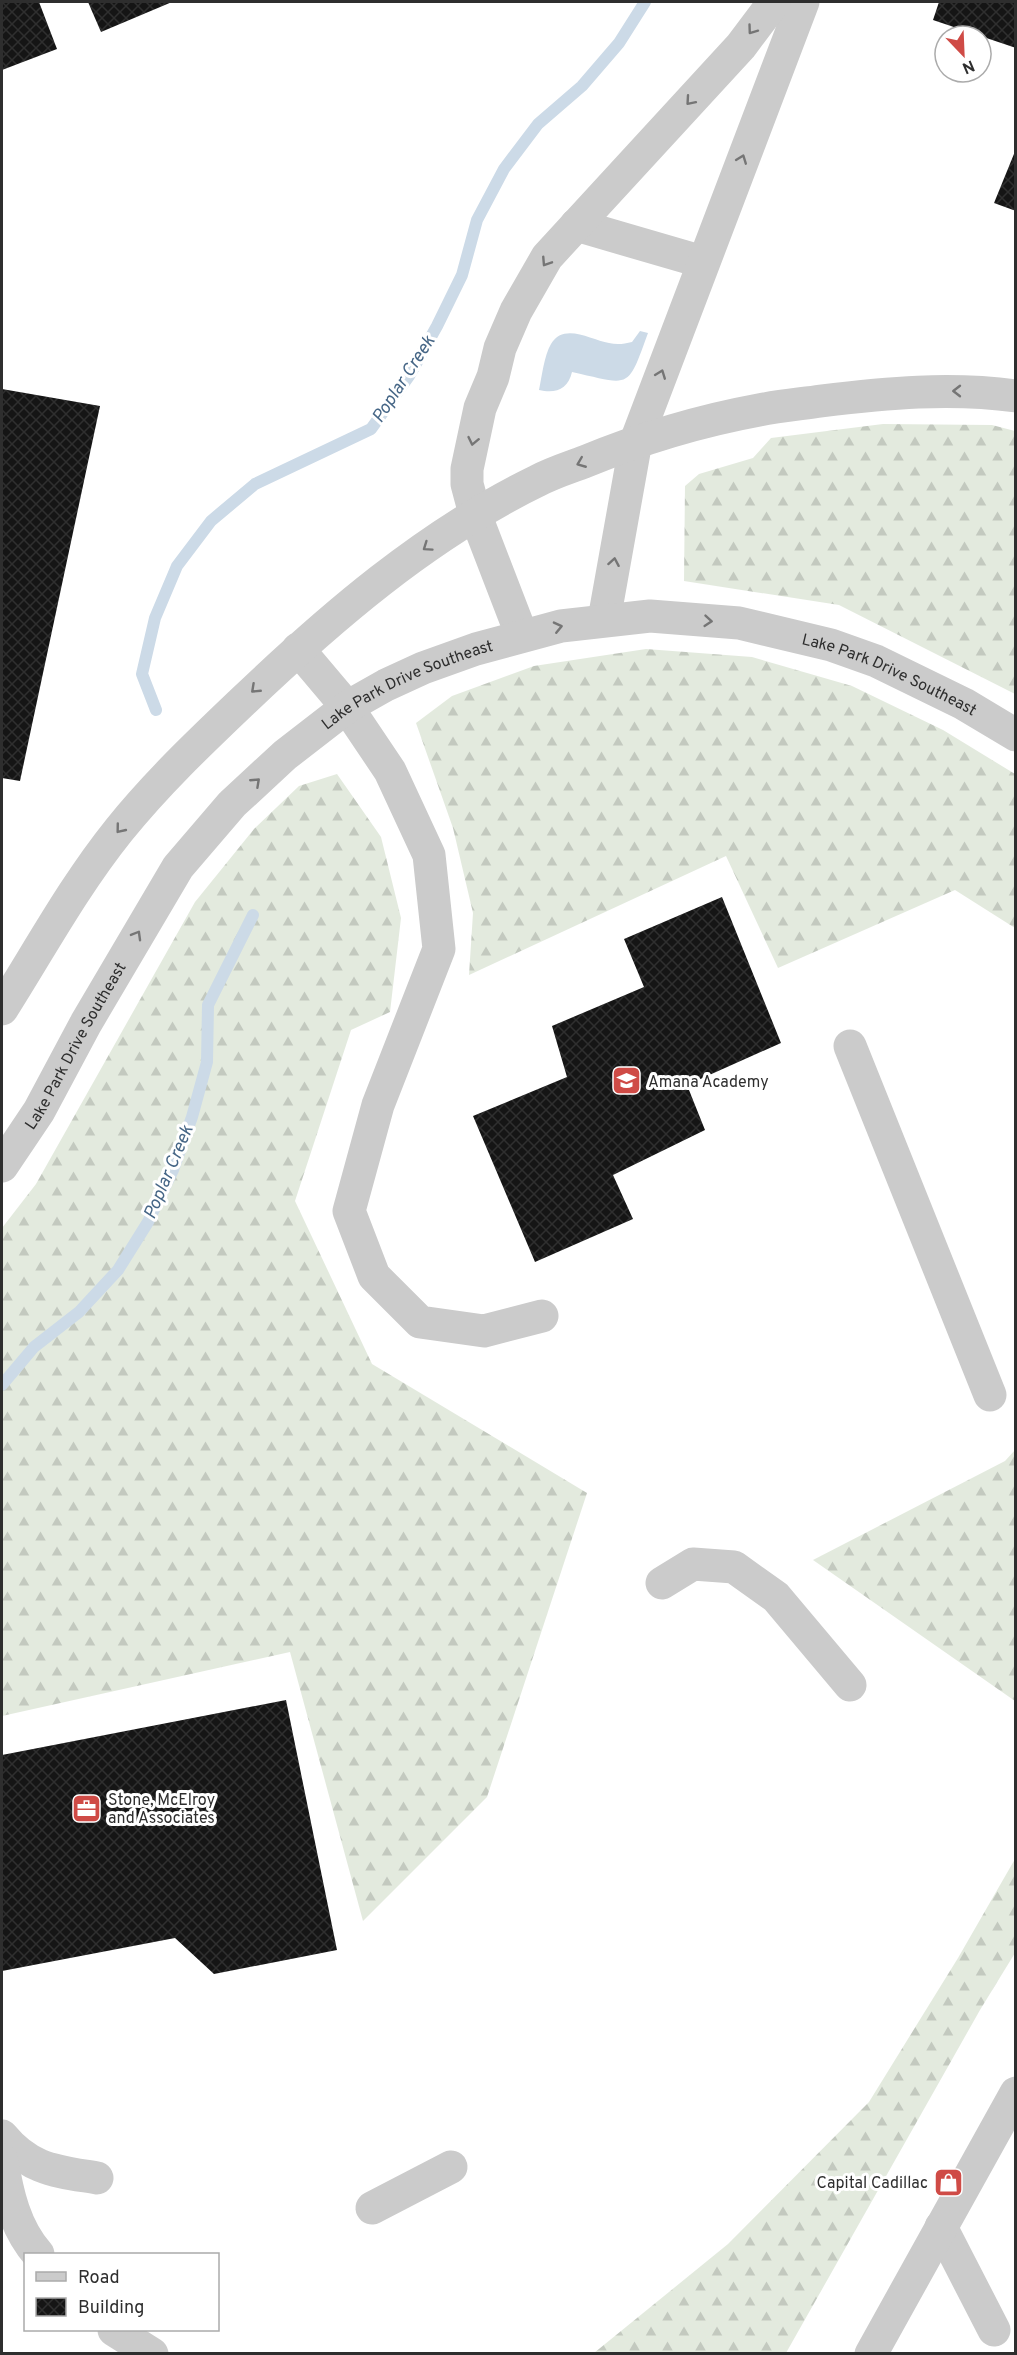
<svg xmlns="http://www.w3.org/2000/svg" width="1017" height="2355" font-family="Overpass,sans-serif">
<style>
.forest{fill:url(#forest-firs)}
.water{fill:#ccdae7}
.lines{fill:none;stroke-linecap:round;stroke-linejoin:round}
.stream{stroke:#ccdae7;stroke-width:12}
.building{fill:url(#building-cross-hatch)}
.minor{stroke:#cbcbcb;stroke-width:33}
.oneway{stroke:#757575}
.labels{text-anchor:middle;stroke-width:6;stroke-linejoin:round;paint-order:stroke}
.street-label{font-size:16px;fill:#2e2e2e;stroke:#fff}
.poi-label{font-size:16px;fill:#2e2e2e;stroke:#fff;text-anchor:start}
.water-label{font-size:18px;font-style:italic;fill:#466686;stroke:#fff}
</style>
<defs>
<pattern id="forest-firs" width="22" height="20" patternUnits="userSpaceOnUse" patternTransform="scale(1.5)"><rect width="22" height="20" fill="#e3eade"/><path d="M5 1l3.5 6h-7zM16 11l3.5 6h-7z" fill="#c3c9bf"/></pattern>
<pattern id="building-cross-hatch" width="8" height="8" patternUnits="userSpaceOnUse" patternTransform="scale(1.5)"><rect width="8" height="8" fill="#151515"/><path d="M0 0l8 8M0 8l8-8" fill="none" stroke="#2f2f2f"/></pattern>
</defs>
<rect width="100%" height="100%" fill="#fff"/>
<g class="forest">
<path d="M 883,424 L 992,425 L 1015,431 L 1015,694 L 839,605 L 684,581 L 685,486 L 699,474 L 753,458 L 771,438 Z"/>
<path d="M 646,649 L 752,657 L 852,686 L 943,730 L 1015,774 L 1015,928 L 955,890 L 778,968 L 726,856 L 469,975 L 473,913 L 453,828 L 416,723 L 452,696 L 534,666 Z"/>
<path d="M 337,774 L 381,837 L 401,918 L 390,1012 L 351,1030 L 295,1201 L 372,1364 L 587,1493 L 487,1797 L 363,1921 L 290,1652 L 2,1716 L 2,1228 L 36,1184 L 195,902 L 254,829 L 299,786 Z"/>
<path d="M 1015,1450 L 1015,1701 L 813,1560 L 1005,1461 Z"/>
<path d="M 1015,1859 L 1015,1953 L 980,2010 L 786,2353 L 594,2353 L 728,2244 L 869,2102 L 958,1958 Z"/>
</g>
<path class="water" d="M 640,331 L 648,333 C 627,391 631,385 572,372 C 568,389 556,394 539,390 C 542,376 544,356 551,344 C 564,322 591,340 609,343 C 617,345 624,344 632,342 Z"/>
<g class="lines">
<g class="stream">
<path d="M 156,710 L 142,674 L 155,618 L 177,566 L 211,521 L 255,484 L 371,429 L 409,376 L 437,326 L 462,275 L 477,220 L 504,169 L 538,124 L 582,86 L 619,43 L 645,2"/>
<path d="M 2,1385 L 34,1347 L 79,1312 L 118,1270 L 148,1222 L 173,1170 L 192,1117 L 207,1062 L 208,1005 L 253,915"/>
</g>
</g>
<g class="building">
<path d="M 2,2 L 39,2 L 57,49 L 2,70 Z"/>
<path d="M 88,2 L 172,2 L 101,32 Z"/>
<path d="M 939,2 L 1016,2 L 1016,48 L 933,20 Z"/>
<path d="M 1016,149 L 1016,211 L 994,203 Z"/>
<path d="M 2,389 L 100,406 L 20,781 L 2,778 Z"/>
<path d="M 722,897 L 781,1043 L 687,1085 L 705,1130 L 613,1175 L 633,1219 L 535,1262 L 473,1116 L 567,1077 L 552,1026 L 644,987 L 624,939 Z"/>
<path d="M 286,1700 L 337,1950 L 214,1974 L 175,1938 L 2,1971 L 2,1755 Z"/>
</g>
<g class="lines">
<g class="minor">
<path d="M 576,225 L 703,262"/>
<path d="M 604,620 L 636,441 L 803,2"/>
<path d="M 522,636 L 475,514 L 467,484 L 467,469 L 480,408 L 493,377 L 500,348 L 516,311 L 547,257 L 741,46 L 774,2"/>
<path d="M 298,649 L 347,707 L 390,771 L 429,855 L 439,949 L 378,1105 L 349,1211 L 374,1276 L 420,1322 L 484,1331 L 542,1316"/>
<path d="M 2,1009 C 40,949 74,886 119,830 C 156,784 198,744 241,703 C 330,618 426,535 537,481 C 552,473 568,468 584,462 C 640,439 699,421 759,410 C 779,406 800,404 821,401 C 886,393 950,387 1016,396"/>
<path d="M 850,1046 L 990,1395"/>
<path id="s1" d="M 2,1166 L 39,1111 L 86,1023 L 178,867 L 232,804 L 285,755 L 347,707 L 386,685 L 423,668 L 476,649 L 561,626 L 650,616 L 739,623 L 831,645 L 876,661 L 964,704 L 1016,735"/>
<path d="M 662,1583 L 693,1564 L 734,1567 L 776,1597 L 850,1685"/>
<path d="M 2,2136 C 30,2170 56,2171 97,2178"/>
<path d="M 2,2160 C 7,2193 15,2228 38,2254"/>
<path d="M 372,2208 L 451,2167"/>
<path d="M 941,2227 L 994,2330"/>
<path d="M 114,2330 L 152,2354"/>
<path d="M 871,2354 L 1016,2093"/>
</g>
</g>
<defs><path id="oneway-chevron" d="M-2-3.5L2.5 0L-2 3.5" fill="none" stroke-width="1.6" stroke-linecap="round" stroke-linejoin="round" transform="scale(1.5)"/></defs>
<g class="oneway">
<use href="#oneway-chevron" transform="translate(752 30) rotate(126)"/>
<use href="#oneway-chevron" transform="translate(690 101) rotate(131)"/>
<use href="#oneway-chevron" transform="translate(742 159) rotate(-69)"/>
<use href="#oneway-chevron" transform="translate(546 262) rotate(123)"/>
<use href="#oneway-chevron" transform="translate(661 374) rotate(-69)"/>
<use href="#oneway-chevron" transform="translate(957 391) rotate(-180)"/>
<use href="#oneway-chevron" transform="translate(473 441) rotate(102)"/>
<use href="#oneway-chevron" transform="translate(581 463) rotate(158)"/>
<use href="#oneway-chevron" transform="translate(427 547) rotate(145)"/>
<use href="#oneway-chevron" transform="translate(614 562) rotate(-80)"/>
<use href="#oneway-chevron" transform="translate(708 621) rotate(5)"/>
<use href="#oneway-chevron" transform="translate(558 627) rotate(-13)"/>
<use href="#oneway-chevron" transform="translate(255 689) rotate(137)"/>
<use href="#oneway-chevron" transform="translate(256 782) rotate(-43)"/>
<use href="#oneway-chevron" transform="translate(120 829) rotate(129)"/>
<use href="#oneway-chevron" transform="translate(137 935) rotate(-60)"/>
</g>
<defs>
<symbol id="school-square" viewBox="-11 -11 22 22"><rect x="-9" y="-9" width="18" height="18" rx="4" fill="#cf4b46" stroke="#fff"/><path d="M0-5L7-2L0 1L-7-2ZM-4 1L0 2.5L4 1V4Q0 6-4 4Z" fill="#fff"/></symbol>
<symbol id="office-square" viewBox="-11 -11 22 22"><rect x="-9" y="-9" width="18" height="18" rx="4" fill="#cf4b46" stroke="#fff"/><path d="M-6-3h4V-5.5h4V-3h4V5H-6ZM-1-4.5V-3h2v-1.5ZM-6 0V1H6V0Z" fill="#fff"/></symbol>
<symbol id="shop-square" viewBox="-11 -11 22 22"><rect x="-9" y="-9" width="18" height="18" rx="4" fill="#cf4b46" stroke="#fff"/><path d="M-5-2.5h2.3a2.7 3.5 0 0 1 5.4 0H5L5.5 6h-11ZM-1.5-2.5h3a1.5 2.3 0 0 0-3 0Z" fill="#fff"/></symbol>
</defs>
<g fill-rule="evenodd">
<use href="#school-square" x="610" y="1064" width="33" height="33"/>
<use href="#office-square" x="70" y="1792" width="33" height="33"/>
<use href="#shop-square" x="932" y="2166" width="33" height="33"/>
</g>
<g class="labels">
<g class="street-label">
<text dy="6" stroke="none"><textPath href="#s1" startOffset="1149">Lake Park Drive Southeast</textPath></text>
<text dy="6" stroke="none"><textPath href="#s1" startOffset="645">Lake Park Drive Southeast</textPath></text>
<text dy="6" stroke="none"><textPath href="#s1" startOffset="141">Lake Park Drive Southeast</textPath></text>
</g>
<g class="poi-label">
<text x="648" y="1087">Amana Academy</text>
<text x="108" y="1805">Stone, McElroy<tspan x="108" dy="18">and Associates</tspan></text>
<text x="928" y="2188" text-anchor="end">Capital Cadillac</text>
</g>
<g class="water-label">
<text transform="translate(403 379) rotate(-57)" y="6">Poplar Creek</text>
<text transform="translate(168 1172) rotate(-67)" y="6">Poplar Creek</text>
</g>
</g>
<rect width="1017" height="2355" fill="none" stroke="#2e2e2e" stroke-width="6"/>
<rect x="24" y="2253" width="195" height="78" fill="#ffffff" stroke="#ababab" stroke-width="1.5"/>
<rect x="36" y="2272" width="30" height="9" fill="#cbcbcb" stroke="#ababab" stroke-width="1.5"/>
<text x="78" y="2283" font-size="18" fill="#2e2e2e">Road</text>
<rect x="36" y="2298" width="30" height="18" fill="url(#building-cross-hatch)" stroke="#ababab" stroke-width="1.5"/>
<text x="78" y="2313" font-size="18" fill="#2e2e2e">Building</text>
<g transform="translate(963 54) rotate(157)"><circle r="28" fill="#ffffff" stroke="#ababab" stroke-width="1.5"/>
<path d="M0-4.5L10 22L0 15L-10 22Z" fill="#cf4b46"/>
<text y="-9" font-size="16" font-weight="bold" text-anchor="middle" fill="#2e2e2e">N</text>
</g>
</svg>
